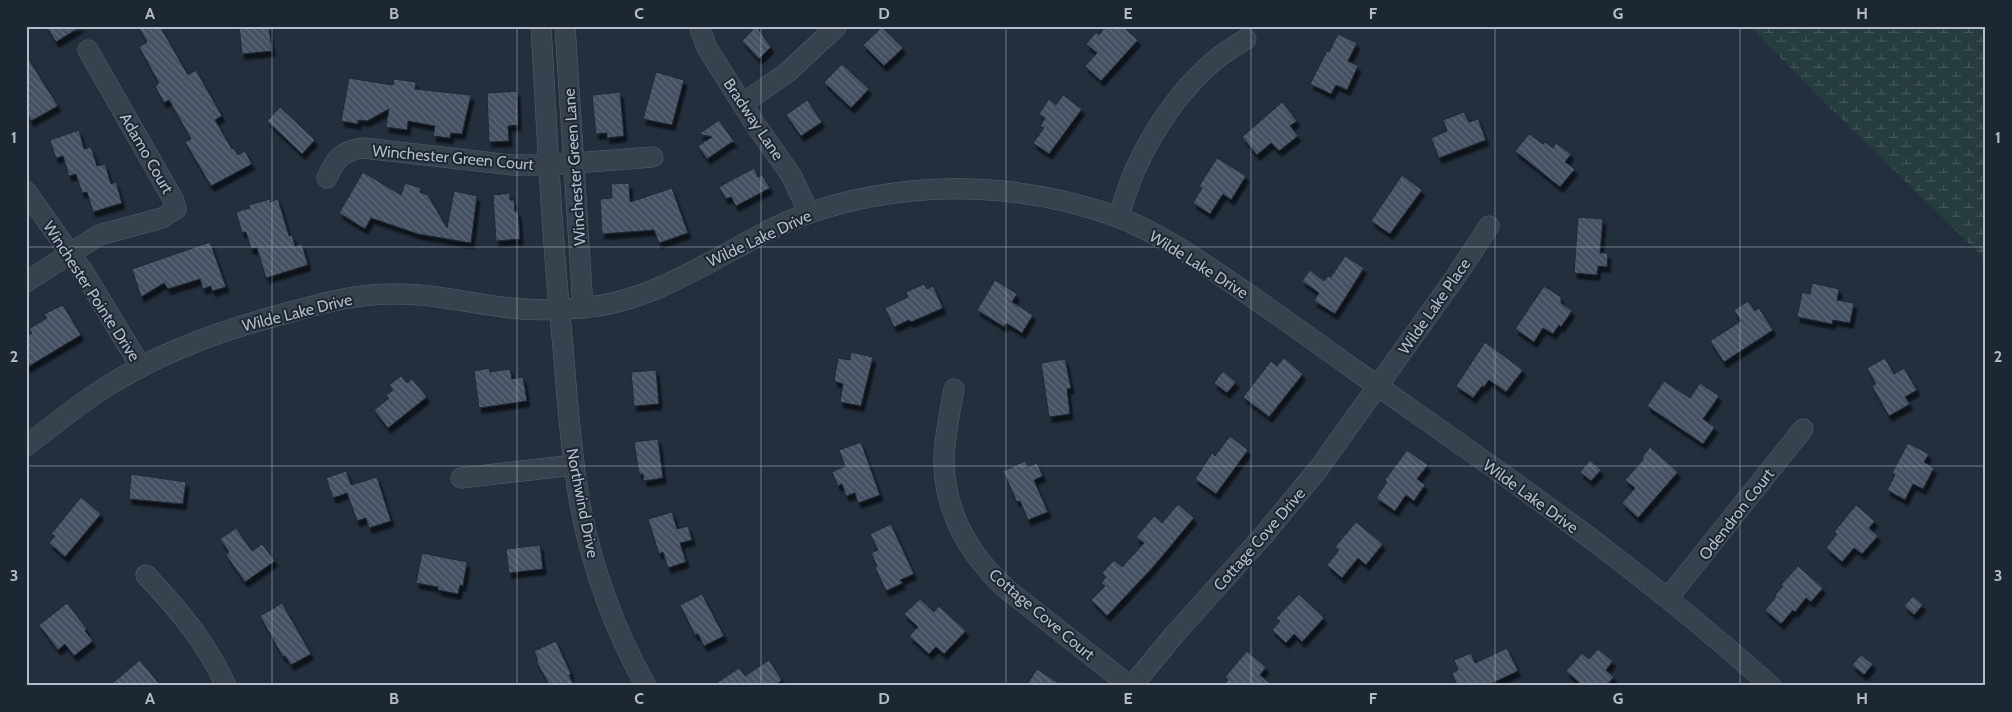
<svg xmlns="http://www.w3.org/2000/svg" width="2012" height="712" font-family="Cabin,sans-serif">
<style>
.wetland{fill:url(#wetland-marsh)}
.building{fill:url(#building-back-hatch);stroke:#1f2835;filter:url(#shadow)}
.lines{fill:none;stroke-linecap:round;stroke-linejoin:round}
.street-casing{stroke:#565f6c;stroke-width:21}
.street{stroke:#38414e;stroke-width:20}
.grid{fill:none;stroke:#b4bcc9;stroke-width:1;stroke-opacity:0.55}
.labels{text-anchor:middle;stroke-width:4;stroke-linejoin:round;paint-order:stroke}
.street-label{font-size:16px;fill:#b4bcc9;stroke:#1d2633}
.neatline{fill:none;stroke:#b4bcc9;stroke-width:2}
.grid-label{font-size:16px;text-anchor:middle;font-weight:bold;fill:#b4bcc9}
</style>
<defs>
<pattern id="wetland-marsh" width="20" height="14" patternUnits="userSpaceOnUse" patternTransform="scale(1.25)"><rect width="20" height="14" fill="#263c3f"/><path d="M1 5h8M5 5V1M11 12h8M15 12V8" fill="none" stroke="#435659"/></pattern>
<pattern id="building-back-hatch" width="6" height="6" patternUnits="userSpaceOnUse" patternTransform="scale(1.25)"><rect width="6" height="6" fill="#455162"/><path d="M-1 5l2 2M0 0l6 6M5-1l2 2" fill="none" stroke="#5d6877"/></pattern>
<filter id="shadow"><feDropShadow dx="3" dy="5.5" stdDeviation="1" flood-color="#0009"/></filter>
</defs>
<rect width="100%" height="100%" fill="#242f3e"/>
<path class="wetland" d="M 1750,26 L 1986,26 L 1986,260 L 1811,89 Z"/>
<g class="building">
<path d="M 46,26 L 82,26 L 56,42 Z"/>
<path d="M 138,26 L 160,26 L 188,75 L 196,70 L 222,116 L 215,120 L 232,149 L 233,148 L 238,155 L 245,151 L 252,164 L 211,186 L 185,142 L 191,139 L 169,100 L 164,103 L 155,86 L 159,83 L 139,47 L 147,42 Z"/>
<path d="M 239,26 L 269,26 L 272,51 L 242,54 Z"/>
<path d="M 756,26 L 771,47 L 759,59 L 742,41 Z"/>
<path d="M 1106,26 L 1122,26 L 1138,40 L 1101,81 L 1085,66 L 1097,53 L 1086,44 L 1096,32 L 1099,35 Z"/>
<path d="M 882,27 L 903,48 L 884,66 L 863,45 Z"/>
<path d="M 1338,34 L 1357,43 L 1348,61 L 1358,66 L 1347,90 L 1336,85 L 1331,94 L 1310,84 L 1327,51 L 1329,52 Z"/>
<path d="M 26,55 L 58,106 L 31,121 L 26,112 Z"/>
<path d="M 842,64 L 869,89 L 851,108 L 824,82 Z"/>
<path d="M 656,72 L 684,80 L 672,125 L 643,119 Z"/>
<path d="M 349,78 L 393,85 L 394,79 L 416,82 L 415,89 L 471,95 L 462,134 L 451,133 L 450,138 L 433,136 L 435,126 L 408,121 L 407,130 L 386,127 L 389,109 L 367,121 L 358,120 L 358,124 L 341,121 Z"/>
<path d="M 517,91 L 518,125 L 508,126 L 509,141 L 489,142 L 487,93 Z"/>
<path d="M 620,92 L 624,136 L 607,138 L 607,133 L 596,134 L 592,95 Z"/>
<path d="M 1063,95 L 1082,109 L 1049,154 L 1033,143 L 1044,128 L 1040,126 L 1045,118 L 1039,114 L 1049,99 L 1056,105 Z"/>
<path d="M 807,100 L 822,122 L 801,136 L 786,115 Z"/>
<path d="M 1282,102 L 1297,121 L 1290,126 L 1298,136 L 1279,151 L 1271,143 L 1257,155 L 1242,137 Z"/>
<path d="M 280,107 L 315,140 L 302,154 L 267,121 Z"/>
<path d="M 1464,112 L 1469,122 L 1478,119 L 1486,140 L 1439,158 L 1431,138 L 1447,131 L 1443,120 Z"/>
<path d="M 719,120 L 735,143 L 732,142 L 707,159 L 698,146 L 712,137 L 699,134 Z"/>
<path d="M 79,130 L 84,149 L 91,147 L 97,166 L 105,164 L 111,184 L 116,182 L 122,203 L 93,212 L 87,192 L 82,193 L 76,174 L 69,176 L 63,156 L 56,158 L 50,140 Z"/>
<path d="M 1529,134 L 1543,144 L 1545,142 L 1553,148 L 1556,143 L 1571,154 L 1565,162 L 1575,169 L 1560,187 L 1515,151 Z"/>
<path d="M 1217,158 L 1246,176 L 1231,200 L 1223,194 L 1210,214 L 1193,203 L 1202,188 L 1199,186 Z"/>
<path d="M 754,168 L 758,177 L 762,175 L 770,188 L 736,206 L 731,197 L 726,199 L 719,187 Z"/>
<path d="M 363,172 L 401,195 L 405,183 L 421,188 L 420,192 L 428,195 L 447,228 L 454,191 L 477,196 L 471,243 L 418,234 L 371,218 L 365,229 L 339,213 Z"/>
<path d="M 1402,175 L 1422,190 L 1390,234 L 1371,221 Z"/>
<path d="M 629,183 L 630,202 L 672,188 L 688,233 L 659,243 L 654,230 L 602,234 L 600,199 L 612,198 L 611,184 Z"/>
<path d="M 510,193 L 510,200 L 514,200 L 515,212 L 518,211 L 520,239 L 496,241 L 493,195 Z"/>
<path d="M 270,199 L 270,202 L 278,199 L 289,236 L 292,235 L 295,246 L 302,244 L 308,265 L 266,278 L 257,248 L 251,249 L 246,232 L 242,233 L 236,212 L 250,208 L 249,205 Z"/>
<path d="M 1578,217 L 1603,219 L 1600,253 L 1608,253 L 1607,267 L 1598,266 L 1597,275 L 1574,273 Z"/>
<path d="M 210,242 L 226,287 L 212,291 L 211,286 L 203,289 L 200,279 L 168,289 L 164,283 L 141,297 L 132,269 Z"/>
<path d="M 1345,256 L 1364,268 L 1335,314 L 1314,301 L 1319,293 L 1302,281 L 1310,270 L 1324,281 L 1328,276 L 1331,277 Z"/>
<path d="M 995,280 L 1017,294 L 1012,302 L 1033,315 L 1022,333 L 1006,323 L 1004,327 L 977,310 Z"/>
<path d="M 1812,283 L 1839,289 L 1837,300 L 1854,303 L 1850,323 L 1833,320 L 1832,324 L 1797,317 L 1802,292 L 1810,294 Z"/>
<path d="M 924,284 L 927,289 L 933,286 L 943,308 L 911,322 L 909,320 L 894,327 L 885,308 L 908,297 L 906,292 Z"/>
<path d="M 1544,286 L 1561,297 L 1561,303 L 1572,311 L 1561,327 L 1559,325 L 1553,334 L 1543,328 L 1534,342 L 1515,329 Z"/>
<path d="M 1748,301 L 1755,311 L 1759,308 L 1773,330 L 1724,362 L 1710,341 L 1741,321 L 1734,310 Z"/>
<path d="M 63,305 L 81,335 L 26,368 L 26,336 L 32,333 L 29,329 L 47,318 L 44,314 Z"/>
<path d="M 1485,342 L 1523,370 L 1506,392 L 1489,380 L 1484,387 L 1482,386 L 1473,398 L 1456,386 Z"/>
<path d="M 851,352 L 873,357 L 861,406 L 840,402 L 843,384 L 834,381 L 838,358 L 850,360 Z"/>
<path d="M 1284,358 L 1303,374 L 1269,417 L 1243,397 L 1271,361 L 1277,366 Z"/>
<path d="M 1885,358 L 1894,374 L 1904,368 L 1917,390 L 1905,397 L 1910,404 L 1889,416 L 1872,386 L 1876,384 L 1867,368 Z"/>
<path d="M 1065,359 L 1071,388 L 1067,389 L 1070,414 L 1049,417 L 1041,363 Z"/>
<path d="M 489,368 L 490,372 L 510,369 L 512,379 L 523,377 L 527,401 L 479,408 L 474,371 Z"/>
<path d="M 656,370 L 659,404 L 634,406 L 631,372 Z"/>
<path d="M 1223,371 L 1236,382 L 1227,393 L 1214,383 Z"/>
<path d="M 401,376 L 407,383 L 412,379 L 427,397 L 388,428 L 374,410 L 389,398 L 386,395 L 393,390 L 389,385 Z"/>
<path d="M 1664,381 L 1690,398 L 1700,383 L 1719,396 L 1703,419 L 1715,427 L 1703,444 L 1647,406 Z"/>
<path d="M 1230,436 L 1248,450 L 1216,494 L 1195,479 L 1212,453 L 1215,456 Z"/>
<path d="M 658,439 L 663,478 L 644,481 L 643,474 L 639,474 L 634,442 Z"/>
<path d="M 861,442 L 880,495 L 858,503 L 855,493 L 846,496 L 842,484 L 838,486 L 832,472 L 845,466 L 839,450 Z"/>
<path d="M 1908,443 L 1929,454 L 1924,462 L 1934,468 L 1923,489 L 1913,484 L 1905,500 L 1887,490 L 1895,475 L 1892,473 Z"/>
<path d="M 1650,447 L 1678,472 L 1638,518 L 1622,503 L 1635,488 L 1625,480 L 1643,460 L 1643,456 Z"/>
<path d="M 1407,450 L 1428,465 L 1417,479 L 1425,485 L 1414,501 L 1406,495 L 1395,511 L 1376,498 L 1387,482 L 1385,480 Z"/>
<path d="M 1590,460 L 1601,470 L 1591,481 L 1580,472 Z"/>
<path d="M 1025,461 L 1028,467 L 1037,463 L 1043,476 L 1034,480 L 1048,512 L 1028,520 L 1020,501 L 1017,502 L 1003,471 Z"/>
<path d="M 346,471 L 351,485 L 377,477 L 391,521 L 369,528 L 366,518 L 357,521 L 347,493 L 333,498 L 326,478 Z"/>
<path d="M 131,474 L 186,482 L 183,504 L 129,499 Z"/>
<path d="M 81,497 L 101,514 L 65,557 L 49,543 L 55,536 L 51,534 Z"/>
<path d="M 1178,504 L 1194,518 L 1154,566 L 1107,616 L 1091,600 L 1105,586 L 1101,583 L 1106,577 L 1102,573 L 1114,560 L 1122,567 L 1144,543 L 1136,537 L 1154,516 L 1162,523 Z"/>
<path d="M 1856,505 L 1875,521 L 1869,528 L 1878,536 L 1862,554 L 1854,548 L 1842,562 L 1826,548 L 1837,534 L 1834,532 Z"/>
<path d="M 672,512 L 677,529 L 688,526 L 692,540 L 680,543 L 686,562 L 668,568 L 663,552 L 659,554 L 648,519 Z"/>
<path d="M 1356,522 L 1383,544 L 1366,565 L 1358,558 L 1342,578 L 1327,565 L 1339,550 L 1335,547 Z"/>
<path d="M 891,524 L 914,574 L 900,580 L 903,583 L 886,591 L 875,567 L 877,566 L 871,553 L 878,550 L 870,534 Z"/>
<path d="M 236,528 L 252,551 L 262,544 L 275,561 L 245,582 L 226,555 L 229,552 L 220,539 Z"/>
<path d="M 540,545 L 543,569 L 509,573 L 506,549 Z"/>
<path d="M 422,553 L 467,562 L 463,586 L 460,585 L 458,594 L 438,590 L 438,587 L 416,583 Z"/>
<path d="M 1798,566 L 1823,588 L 1811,602 L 1806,598 L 1795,612 L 1793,610 L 1781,624 L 1765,610 L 1776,597 L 1775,595 L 1783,586 L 1781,585 Z"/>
<path d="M 702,594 L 724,636 L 704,646 L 698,634 L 695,635 L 680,605 Z"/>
<path d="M 1299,594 L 1324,618 L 1302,642 L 1294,634 L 1286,643 L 1272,630 L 1280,621 L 1276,618 Z"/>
<path d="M 1913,596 L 1923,605 L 1914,615 L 1904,606 Z"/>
<path d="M 920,599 L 934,612 L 939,606 L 966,631 L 944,654 L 936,647 L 929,654 L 909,636 L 918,627 L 904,614 Z"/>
<path d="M 67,603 L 87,629 L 85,631 L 93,641 L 74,656 L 65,644 L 58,650 L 39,625 Z"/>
<path d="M 282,603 L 311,654 L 291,665 L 285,656 L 283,657 L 260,616 Z"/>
<path d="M 556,641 L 571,674 L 569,675 L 574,686 L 550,686 L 536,661 L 538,660 L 534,651 Z"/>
<path d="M 1507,648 L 1518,671 L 1486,686 L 1457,686 L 1452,673 L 1458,670 L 1454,660 L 1471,653 L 1475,663 Z"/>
<path d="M 1598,649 L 1613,661 L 1606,670 L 1614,677 L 1606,686 L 1583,686 L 1566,671 L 1582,653 L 1589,659 Z"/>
<path d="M 1247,651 L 1266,667 L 1260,675 L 1273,686 L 1222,686 L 1228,680 L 1225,677 Z"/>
<path d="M 1861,655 L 1873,664 L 1864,675 L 1852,665 Z"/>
<path d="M 140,660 L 161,686 L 109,686 Z"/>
<path d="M 769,660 L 782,680 L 774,686 L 712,686 L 739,668 L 745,676 Z"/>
<path d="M 1037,669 L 1063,686 L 1026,686 Z"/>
</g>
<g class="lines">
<defs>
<g id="street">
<path d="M 541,26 C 547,133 552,241 563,347 C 566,386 569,425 574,464 C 583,541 608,618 646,686"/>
<path d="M 565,26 L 583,308"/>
<path d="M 699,26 L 707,48 L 755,124 L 791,175 L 809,213"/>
<path d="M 742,104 L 788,72 L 837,26"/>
<path d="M 327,178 C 335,159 342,151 363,148 L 512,165 L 549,165 L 653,157"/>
<path d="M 26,191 L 84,273 L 141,367"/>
<path d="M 1118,217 C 1124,202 1128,185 1135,170 C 1154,128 1183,85 1220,56 C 1228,50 1237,45 1246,39"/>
<path d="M 26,282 L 99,235 L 162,218 L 176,209 L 174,201 L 88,50"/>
<path d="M 954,389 C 950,412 945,434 944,457 C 943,511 970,557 1009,591 L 1130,686"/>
<path d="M 26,446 C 55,424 83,400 114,382 C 168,349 226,329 287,313 C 322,303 356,294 393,294 C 433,293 472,304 511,308 C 537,311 563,310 589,307 C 657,300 718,255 778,226 C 820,206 865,196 911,191 C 979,184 1050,193 1115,216 C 1155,231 1191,255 1226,279 C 1270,309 1312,339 1355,370 C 1441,431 1528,490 1611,554 C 1666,596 1719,640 1771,686"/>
<path d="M 461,478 L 574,465"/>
<path d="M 146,575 C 178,609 207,643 226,686"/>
<path d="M 1668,598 L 1803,429"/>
<path d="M 1132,686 L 1174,635 L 1263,536 L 1319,468 L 1457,275 L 1489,226"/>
</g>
</defs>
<use href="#street" class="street-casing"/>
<use href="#street" class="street"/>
</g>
<path class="grid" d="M 272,26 L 272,686M 517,26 L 517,686M 761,26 L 761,686M 1006,26 L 1006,686M 1251,26 L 1251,686M 1495,26 L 1495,686M 1740,26 L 1740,686M 26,247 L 1986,247M 26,466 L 1986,466"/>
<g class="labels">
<g class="street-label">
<text transform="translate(754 119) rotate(56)" y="6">Bradway Lane</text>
<text transform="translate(147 153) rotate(60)" y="6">Adamo Court</text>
<text transform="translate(453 157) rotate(5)" y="6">Winchester Green Court</text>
<text transform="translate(574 167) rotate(-94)" y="6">Winchester Green Lane</text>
<text transform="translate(759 238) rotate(-25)" y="6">Wilde Lake Drive</text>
<text transform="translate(1199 264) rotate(32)" y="6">Wilde Lake Drive</text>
<text transform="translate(92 291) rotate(57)" y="6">Winchester Pointe Drive</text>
<text transform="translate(1434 306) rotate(-55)" y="6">Wilde Lake Place</text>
<text transform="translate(297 312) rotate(-14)" y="6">Wilde Lake Drive</text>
<text transform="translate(1531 496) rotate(36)" y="6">Wilde Lake Drive</text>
<text transform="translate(583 503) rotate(79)" y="6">Northwind Drive</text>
<text transform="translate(1736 514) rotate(-52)" y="6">Odendron Court</text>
<text transform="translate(1259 539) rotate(-49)" y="6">Cottage Cove Drive</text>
<text transform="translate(1042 614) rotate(40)" y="6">Cottage Cove Court</text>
</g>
</g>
<rect width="2012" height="712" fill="none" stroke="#1d2633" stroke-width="55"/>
<rect x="28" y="28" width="1956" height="656" class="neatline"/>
<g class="grid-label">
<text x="150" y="19">A</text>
<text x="394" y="19">B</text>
<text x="639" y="19">C</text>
<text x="884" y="19">D</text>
<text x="1128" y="19">E</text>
<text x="1373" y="19">F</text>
<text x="1618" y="19">G</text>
<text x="1862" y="19">H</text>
<text x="14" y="143">1</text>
<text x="1998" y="143">1</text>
<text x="14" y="362">2</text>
<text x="1998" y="362">2</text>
<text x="14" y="581">3</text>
<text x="1998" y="581">3</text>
<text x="150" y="704">A</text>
<text x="394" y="704">B</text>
<text x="639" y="704">C</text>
<text x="884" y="704">D</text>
<text x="1128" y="704">E</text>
<text x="1373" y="704">F</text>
<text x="1618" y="704">G</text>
<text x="1862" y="704">H</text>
</g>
</svg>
